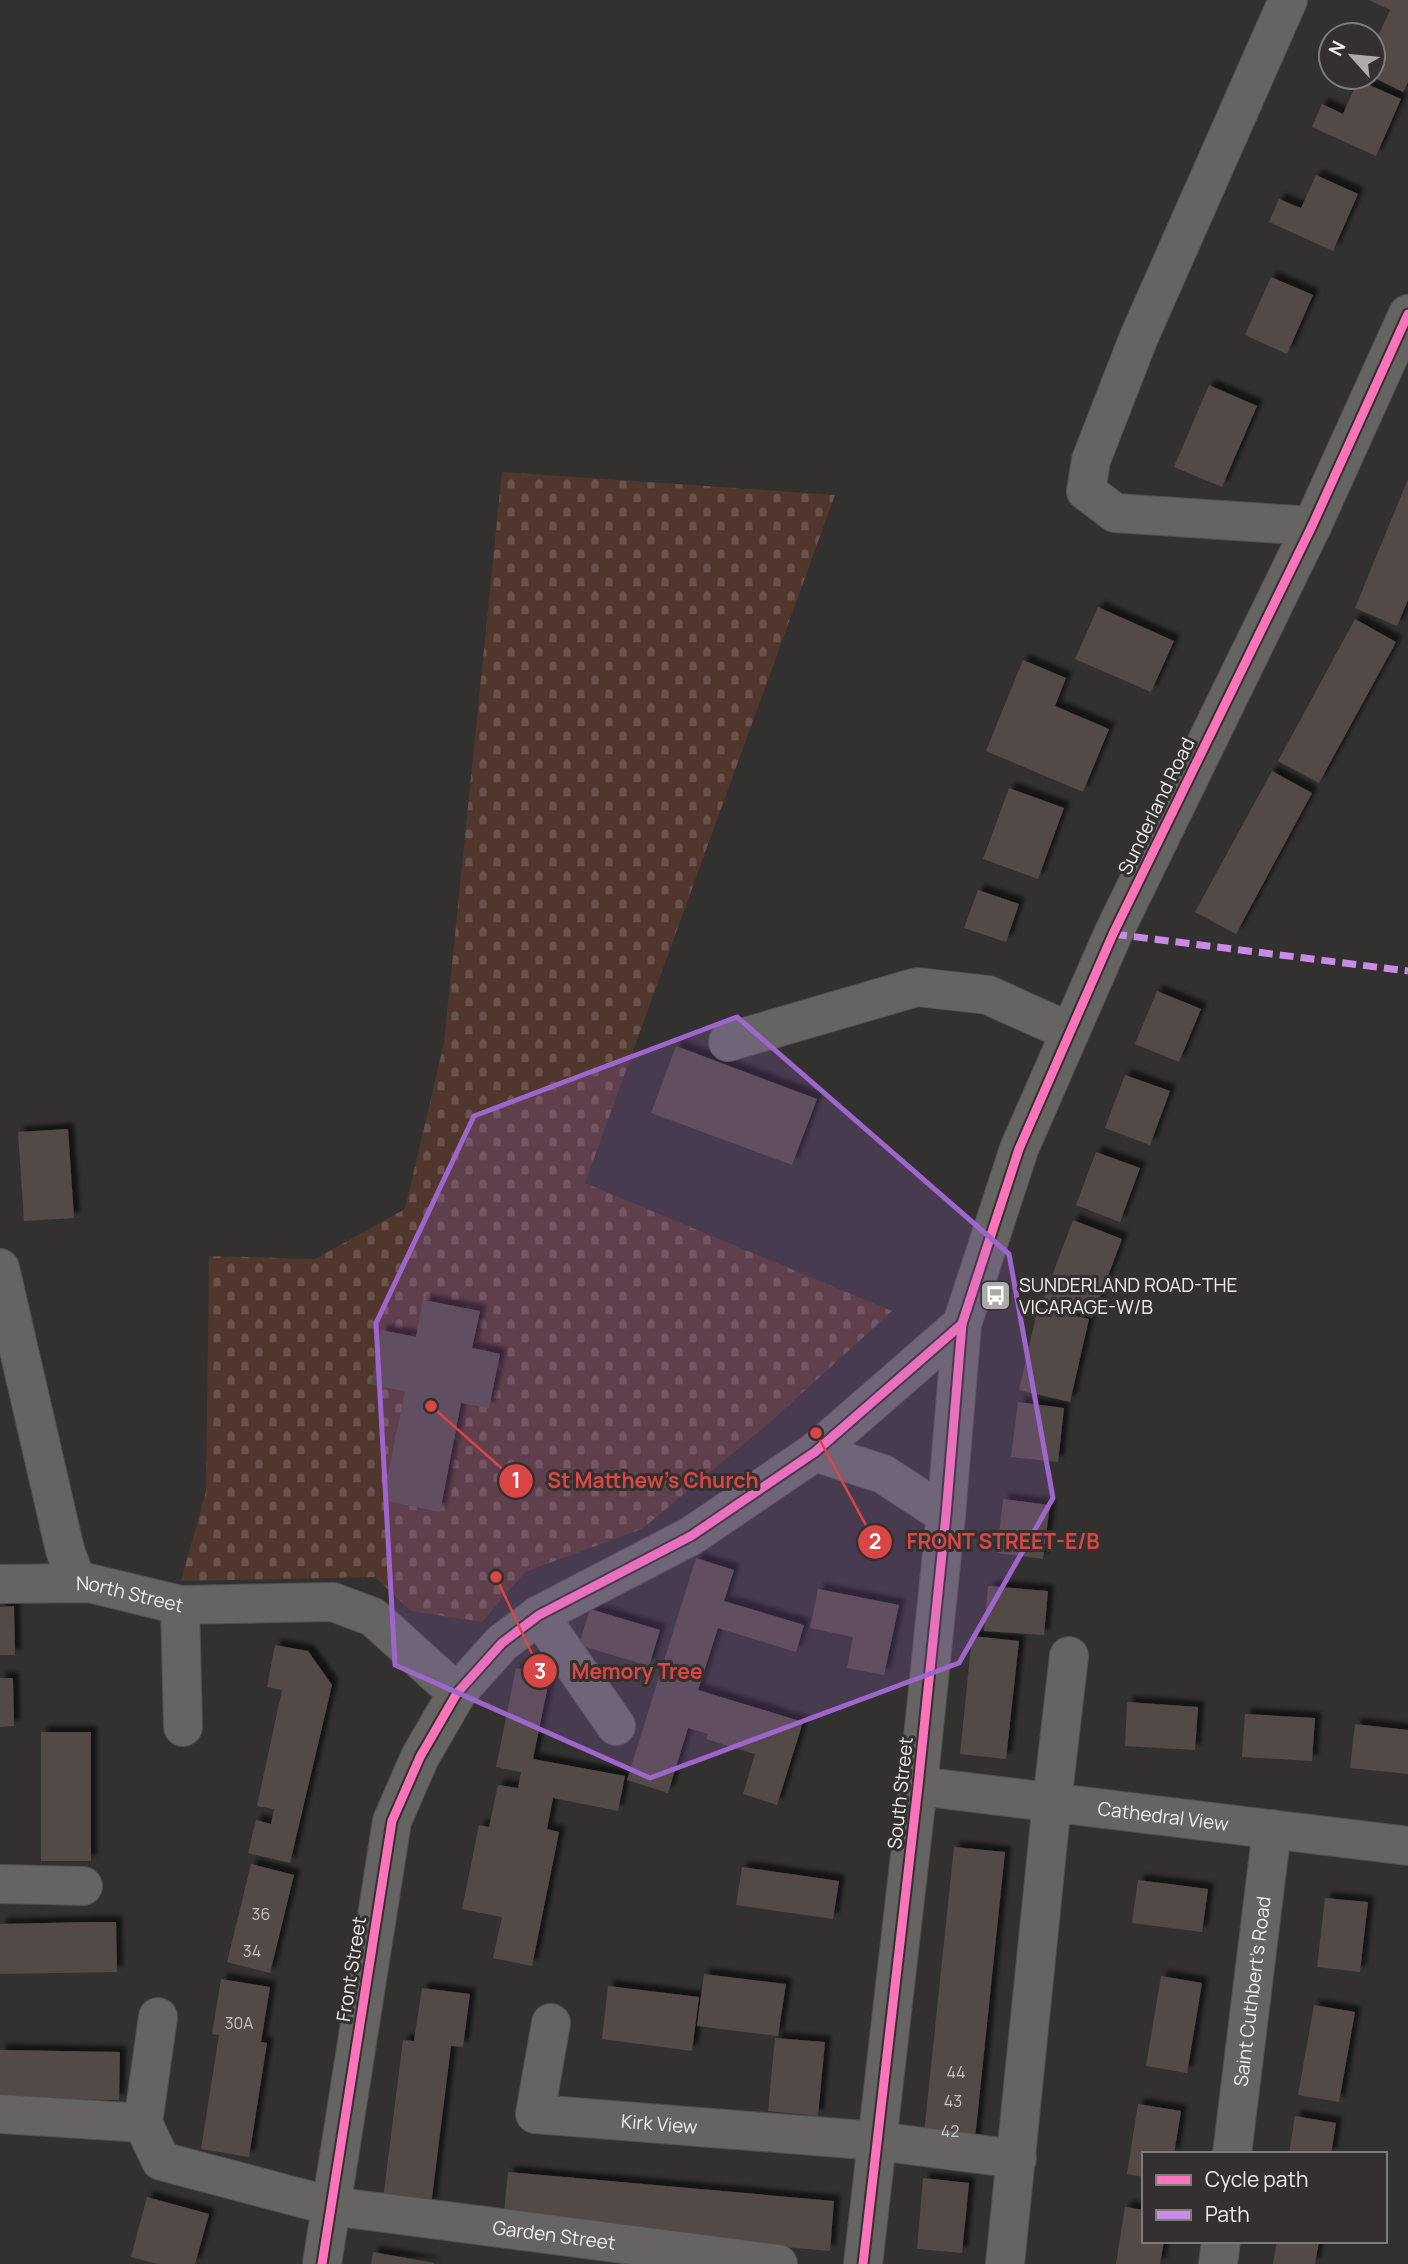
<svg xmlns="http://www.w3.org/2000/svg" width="1408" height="2264" font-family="Manrope,sans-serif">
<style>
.cemetery{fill:url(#cemetery-stones)}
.building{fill:#524a46;filter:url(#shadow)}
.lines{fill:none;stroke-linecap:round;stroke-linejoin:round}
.minor-casing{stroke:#51504f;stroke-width:40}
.minor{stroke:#656463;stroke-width:38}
.quiet{stroke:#ca8be6;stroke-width:7;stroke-dasharray:14 7;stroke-linecap:butt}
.cycleway-casing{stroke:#33302f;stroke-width:13}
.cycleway{stroke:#fb73b8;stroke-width:9}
.marked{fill:#9e66cc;fill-opacity:0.2;stroke:#9e66cc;stroke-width:5;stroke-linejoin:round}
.labels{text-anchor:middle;stroke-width:6;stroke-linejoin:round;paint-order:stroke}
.number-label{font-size:16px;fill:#c8c4c2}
.street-label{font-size:19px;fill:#efedec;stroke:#33302f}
.poi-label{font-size:19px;fill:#efedec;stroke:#33302f;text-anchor:start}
.leader{fill:none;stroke:#da4645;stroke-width:2.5}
.callout-dot{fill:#da4645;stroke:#33302f;stroke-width:2.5}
.mark-label{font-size:21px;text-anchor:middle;font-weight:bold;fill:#fff}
.callout-label{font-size:21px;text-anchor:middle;font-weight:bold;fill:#da4645;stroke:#33302f;stroke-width:6;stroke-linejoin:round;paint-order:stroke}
</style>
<defs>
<pattern id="cemetery-stones" width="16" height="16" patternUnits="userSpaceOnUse" patternTransform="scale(1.75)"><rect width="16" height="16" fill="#51362d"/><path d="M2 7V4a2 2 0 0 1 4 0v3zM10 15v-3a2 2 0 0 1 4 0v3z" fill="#6a534c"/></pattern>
<filter id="shadow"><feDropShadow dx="6" dy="-6" stdDeviation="2" flood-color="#0009"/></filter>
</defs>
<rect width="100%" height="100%" fill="#323130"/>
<path class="cemetery" d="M 502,472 L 835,495 L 585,1183 L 892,1311 L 768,1424 L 642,1529 L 525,1572 L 482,1622 L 411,1611 L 375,1577 L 181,1581 L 206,1491 L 209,1256 L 315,1259 L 405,1209 L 444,1043 Z"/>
<g class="building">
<path d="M 1369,0 L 1408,0 L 1408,82 L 1403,92 L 1373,77 L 1373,47 L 1390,10 Z"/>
<path d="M 1358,80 L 1401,99 L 1376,156 L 1312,127 L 1322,104 L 1343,114 Z"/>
<path d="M 1316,175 L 1358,194 L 1333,251 L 1269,222 L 1279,199 L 1301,208 Z"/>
<path d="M 1271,277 L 1313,295 L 1287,354 L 1245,335 Z"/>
<path d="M 1209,385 L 1257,406 L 1222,487 L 1174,467 Z"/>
<path d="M 1408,479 L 1408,600 L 1397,626 L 1355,608 Z"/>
<path d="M 1098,607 L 1174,641 L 1151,692 L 1075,659 Z"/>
<path d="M 1355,619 L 1396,642 L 1319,783 L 1278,761 Z"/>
<path d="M 1023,660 L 1066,678 L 1055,706 L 1109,729 L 1083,792 L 986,751 Z"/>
<path d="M 1272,771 L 1312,793 L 1236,934 L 1195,912 Z"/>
<path d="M 1009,788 L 1064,808 L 1038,879 L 983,859 Z"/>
<path d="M 978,890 L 1019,904 L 1006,942 L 964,928 Z"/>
<path d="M 1157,991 L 1201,1009 L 1179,1062 L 1135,1044 Z"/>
<path d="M 676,1046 L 817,1099 L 792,1165 L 651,1113 Z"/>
<path d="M 1125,1075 L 1170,1091 L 1150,1145 L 1105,1128 Z"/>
<path d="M 68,1129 L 74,1218 L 24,1221 L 18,1132 Z"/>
<path d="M 1096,1152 L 1140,1168 L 1120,1222 L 1076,1205 Z"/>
<path d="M 1073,1220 L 1122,1239 L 1092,1318 L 1043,1300 Z"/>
<path d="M 423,1300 L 480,1311 L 472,1348 L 500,1354 L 489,1408 L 461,1403 L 440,1512 L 383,1500 L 405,1391 L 371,1385 L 381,1330 L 416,1337 Z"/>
<path d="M 1038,1307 L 1089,1319 L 1070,1402 L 1019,1390 Z"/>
<path d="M 1018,1402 L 1064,1408 L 1058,1462 L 1011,1457 Z"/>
<path d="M 1003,1499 L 1050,1505 L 1043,1559 L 997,1553 Z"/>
<path d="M 696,1558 L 734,1570 L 724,1601 L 804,1625 L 796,1652 L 718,1628 L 698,1690 L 803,1722 L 777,1805 L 743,1794 L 755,1754 L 706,1739 L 708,1734 L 688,1728 L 668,1793 L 627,1780 Z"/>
<path d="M 988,1586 L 1048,1591 L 1044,1635 L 984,1631 Z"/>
<path d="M 818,1589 L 899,1605 L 884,1675 L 847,1668 L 853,1637 L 810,1628 Z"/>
<path d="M 14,1606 L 15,1655 L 0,1655 L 0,1607 Z"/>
<path d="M 590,1609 L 660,1630 L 649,1666 L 579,1645 Z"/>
<path d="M 972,1636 L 1019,1641 L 1006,1759 L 960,1754 Z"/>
<path d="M 275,1645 L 308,1651 L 332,1685 L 290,1863 L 248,1853 L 256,1820 L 271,1824 L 274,1809 L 257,1806 L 282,1690 L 267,1687 Z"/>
<path d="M 516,1668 L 550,1675 L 533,1759 L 625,1776 L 618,1811 L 553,1798 L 547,1829 L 559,1832 L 532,1966 L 493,1958 L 502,1917 L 462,1909 L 479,1825 L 489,1827 L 498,1785 L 518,1788 L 521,1772 L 496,1767 Z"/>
<path d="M 0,1678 L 13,1678 L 14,1726 L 0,1727 Z"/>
<path d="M 1127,1702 L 1198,1707 L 1195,1750 L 1125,1746 Z"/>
<path d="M 1245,1714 L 1315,1718 L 1312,1761 L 1242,1757 Z"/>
<path d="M 1355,1724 L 1408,1730 L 1408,1774 L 1350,1768 Z"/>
<rect x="41" y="1732" width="50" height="129"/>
<path d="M 954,1847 L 1005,1852 L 974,2148 L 923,2143 Z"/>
<path d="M 251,1864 L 294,1875 L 270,1973 L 227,1962 Z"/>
<path d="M 742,1867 L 839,1881 L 833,1919 L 736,1905 Z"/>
<path d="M 1138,1880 L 1208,1889 L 1202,1932 L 1132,1923 Z"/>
<path d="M 1325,1898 L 1368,1902 L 1360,1972 L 1317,1967 Z"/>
<path d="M 91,1922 L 116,1922 L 117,1972 L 0,1974 L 0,1924 Z"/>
<path d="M 704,1974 L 786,1984 L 778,2036 L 697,2026 Z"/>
<path d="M 1161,1976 L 1202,1983 L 1187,2073 L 1146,2066 Z"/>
<path d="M 221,1979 L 270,1987 L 261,2042 L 267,2043 L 249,2157 L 201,2149 L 219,2035 L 212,2034 Z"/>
<path d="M 608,1986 L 699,1997 L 692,2051 L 602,2039 Z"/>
<path d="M 422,1988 L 470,1994 L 463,2047 L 451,2046 L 431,2205 L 383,2199 L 403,2040 L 414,2041 Z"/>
<path d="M 1314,2005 L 1355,2012 L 1339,2102 L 1298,2095 Z"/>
<path d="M 775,2038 L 825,2042 L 818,2116 L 768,2111 Z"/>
<path d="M 0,2050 L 120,2052 L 119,2100 L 0,2099 Z"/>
<path d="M 1138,2104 L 1181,2111 L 1174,2154 L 1144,2154 L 1144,2177 L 1127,2174 Z"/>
<path d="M 1295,2116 L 1336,2123 L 1331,2154 L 1289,2154 Z"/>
<path d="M 508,2172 L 834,2201 L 830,2251 L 503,2222 Z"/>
<path d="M 923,2178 L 969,2183 L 962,2253 L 917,2249 Z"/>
<path d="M 147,2197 L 209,2214 L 195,2264 L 158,2264 L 131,2257 Z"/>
<path d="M 1125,2207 L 1144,2210 L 1144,2241 L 1164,2241 L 1160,2264 L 1116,2264 Z"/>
<path d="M 1277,2241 L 1319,2241 L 1315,2264 L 1273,2264 Z"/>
<path d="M 373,2252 L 434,2263 L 433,2264 L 371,2264 Z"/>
</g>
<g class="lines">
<defs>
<g id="minor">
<path d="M 1288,0 L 1139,337 L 1091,460 L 1086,491 L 1115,513 L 1312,526"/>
<path d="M 728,1042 L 917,987 L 988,995 L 1070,1032"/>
<path d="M 0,1268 L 65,1550 L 77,1583"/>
<path d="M 815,1452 L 883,1474 L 946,1515"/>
<path id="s1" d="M 0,1584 L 89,1583 L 180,1605 L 333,1602 L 373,1617 L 457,1693"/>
<path d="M 180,1605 L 183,1727"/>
<path d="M 539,1615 L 616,1726"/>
<path id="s2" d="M 918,1786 L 1408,1846"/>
<path d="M 0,1884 L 83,1886"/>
<path id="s3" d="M 158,2017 L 143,2123 L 161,2161 L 331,2206 L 778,2264"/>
<path id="s4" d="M 551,2023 L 535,2114 L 877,2141 L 1017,2159"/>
<path d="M 0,2114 L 143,2123"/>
<path id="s5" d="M 1232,2154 L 1272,1829"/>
<path d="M 322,2264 L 392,1821 L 420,1757 L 457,1693 L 502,1643 L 539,1615 L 691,1536 L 815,1452 L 962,1324"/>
<path d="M 863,2264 L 918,1786 L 946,1515 L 962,1324 L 1019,1149 L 1113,934 L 1312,526 L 1408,314"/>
<path d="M 1005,2264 L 1052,1802 L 1069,1656"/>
<path d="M 1218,2264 L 1221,2241"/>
</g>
</defs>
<use href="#minor" class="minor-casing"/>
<use href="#minor" class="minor"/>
<path class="quiet" d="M 1113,934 L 1408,971"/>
<defs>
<g id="cycleway">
<path d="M 322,2264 L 392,1821 L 420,1757 L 457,1693 L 502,1643 L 539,1615 L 691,1536 L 815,1452 L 962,1324"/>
<path d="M 863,2264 L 918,1786 L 946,1515 L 962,1324 L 1019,1149 L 1113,934 L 1312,526 L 1408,314"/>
</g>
</defs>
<use href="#cycleway" class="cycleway-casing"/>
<use href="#cycleway" class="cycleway"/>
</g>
<path class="marked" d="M 737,1017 L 1009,1254 L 1053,1498 L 959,1663 L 650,1778 L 395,1665 L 376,1323 L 474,1116 Z"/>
<defs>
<symbol id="bus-square" viewBox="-11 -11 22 22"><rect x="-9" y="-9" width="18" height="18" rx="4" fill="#adabaa" stroke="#33302f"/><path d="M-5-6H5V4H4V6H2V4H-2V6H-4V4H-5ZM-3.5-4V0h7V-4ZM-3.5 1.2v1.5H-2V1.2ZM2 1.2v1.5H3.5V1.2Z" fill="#fff"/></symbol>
</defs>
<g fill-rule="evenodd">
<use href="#bus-square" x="978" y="1278" width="35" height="35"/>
</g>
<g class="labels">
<g class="number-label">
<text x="261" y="1920">36</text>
<text x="252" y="1957">34</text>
<text x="239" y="2029">30A</text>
<text x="956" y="2078">44</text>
<text x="953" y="2107">43</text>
<text x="950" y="2137">42</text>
</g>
<g class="street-label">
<text transform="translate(1156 806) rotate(-64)" y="7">Sunderland Road</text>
<text dy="7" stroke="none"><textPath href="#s1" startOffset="131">North Street</textPath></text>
<text transform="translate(900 1793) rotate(-84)" y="7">South Street</text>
<text dy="7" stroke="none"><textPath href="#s2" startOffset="247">Cathedral View</textPath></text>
<text transform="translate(351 1969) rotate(-81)" y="7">Front Street</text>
<text dy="7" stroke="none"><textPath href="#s5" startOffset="164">Saint Cuthbert's Road</textPath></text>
<text dy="7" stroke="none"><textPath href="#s4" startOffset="217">Kirk View</textPath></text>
<text dy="7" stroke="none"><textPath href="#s3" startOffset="550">Garden Street</textPath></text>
</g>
<g class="poi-label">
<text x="1019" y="1292">SUNDERLAND ROAD-THE<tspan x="1019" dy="22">VICARAGE-W/B</tspan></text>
</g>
</g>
<path class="leader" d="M431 1406L516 1481M816 1433L875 1542M496 1577L540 1671"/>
<g class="callout-dot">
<circle cx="431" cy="1406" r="7"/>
<circle cx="816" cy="1433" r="7"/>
<circle cx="496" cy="1577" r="7"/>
<circle cx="516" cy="1481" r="18"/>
<circle cx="875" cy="1542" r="18"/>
<circle cx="540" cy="1671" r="18"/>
</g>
<g class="mark-label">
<text x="516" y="1488">1</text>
<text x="875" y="1549">2</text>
<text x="540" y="1679">3</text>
</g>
<g class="callout-label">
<text x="653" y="1488">St Matthew's Church</text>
<text x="1003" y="1549">FRONT STREET-E/B</text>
<text x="637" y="1679">Memory Tree</text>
</g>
<rect x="1142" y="2152" width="245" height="91" fill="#33302f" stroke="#7e7c7b" stroke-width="2"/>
<rect x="1156" y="2175" width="35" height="10" fill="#fb73b8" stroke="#7e7c7b" stroke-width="2"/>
<text x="1205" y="2187" font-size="21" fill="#efedec">Cycle path</text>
<rect x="1156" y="2210" width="35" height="10" fill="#ca8be6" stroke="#7e7c7b" stroke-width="2"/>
<text x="1205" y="2222" font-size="21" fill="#efedec">Path</text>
<g transform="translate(1352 56) rotate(297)"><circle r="33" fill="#33302f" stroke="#7e7c7b" stroke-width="2"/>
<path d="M0-5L12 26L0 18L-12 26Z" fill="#adabaa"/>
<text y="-10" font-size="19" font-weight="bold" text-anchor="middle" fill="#efedec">N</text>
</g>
</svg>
